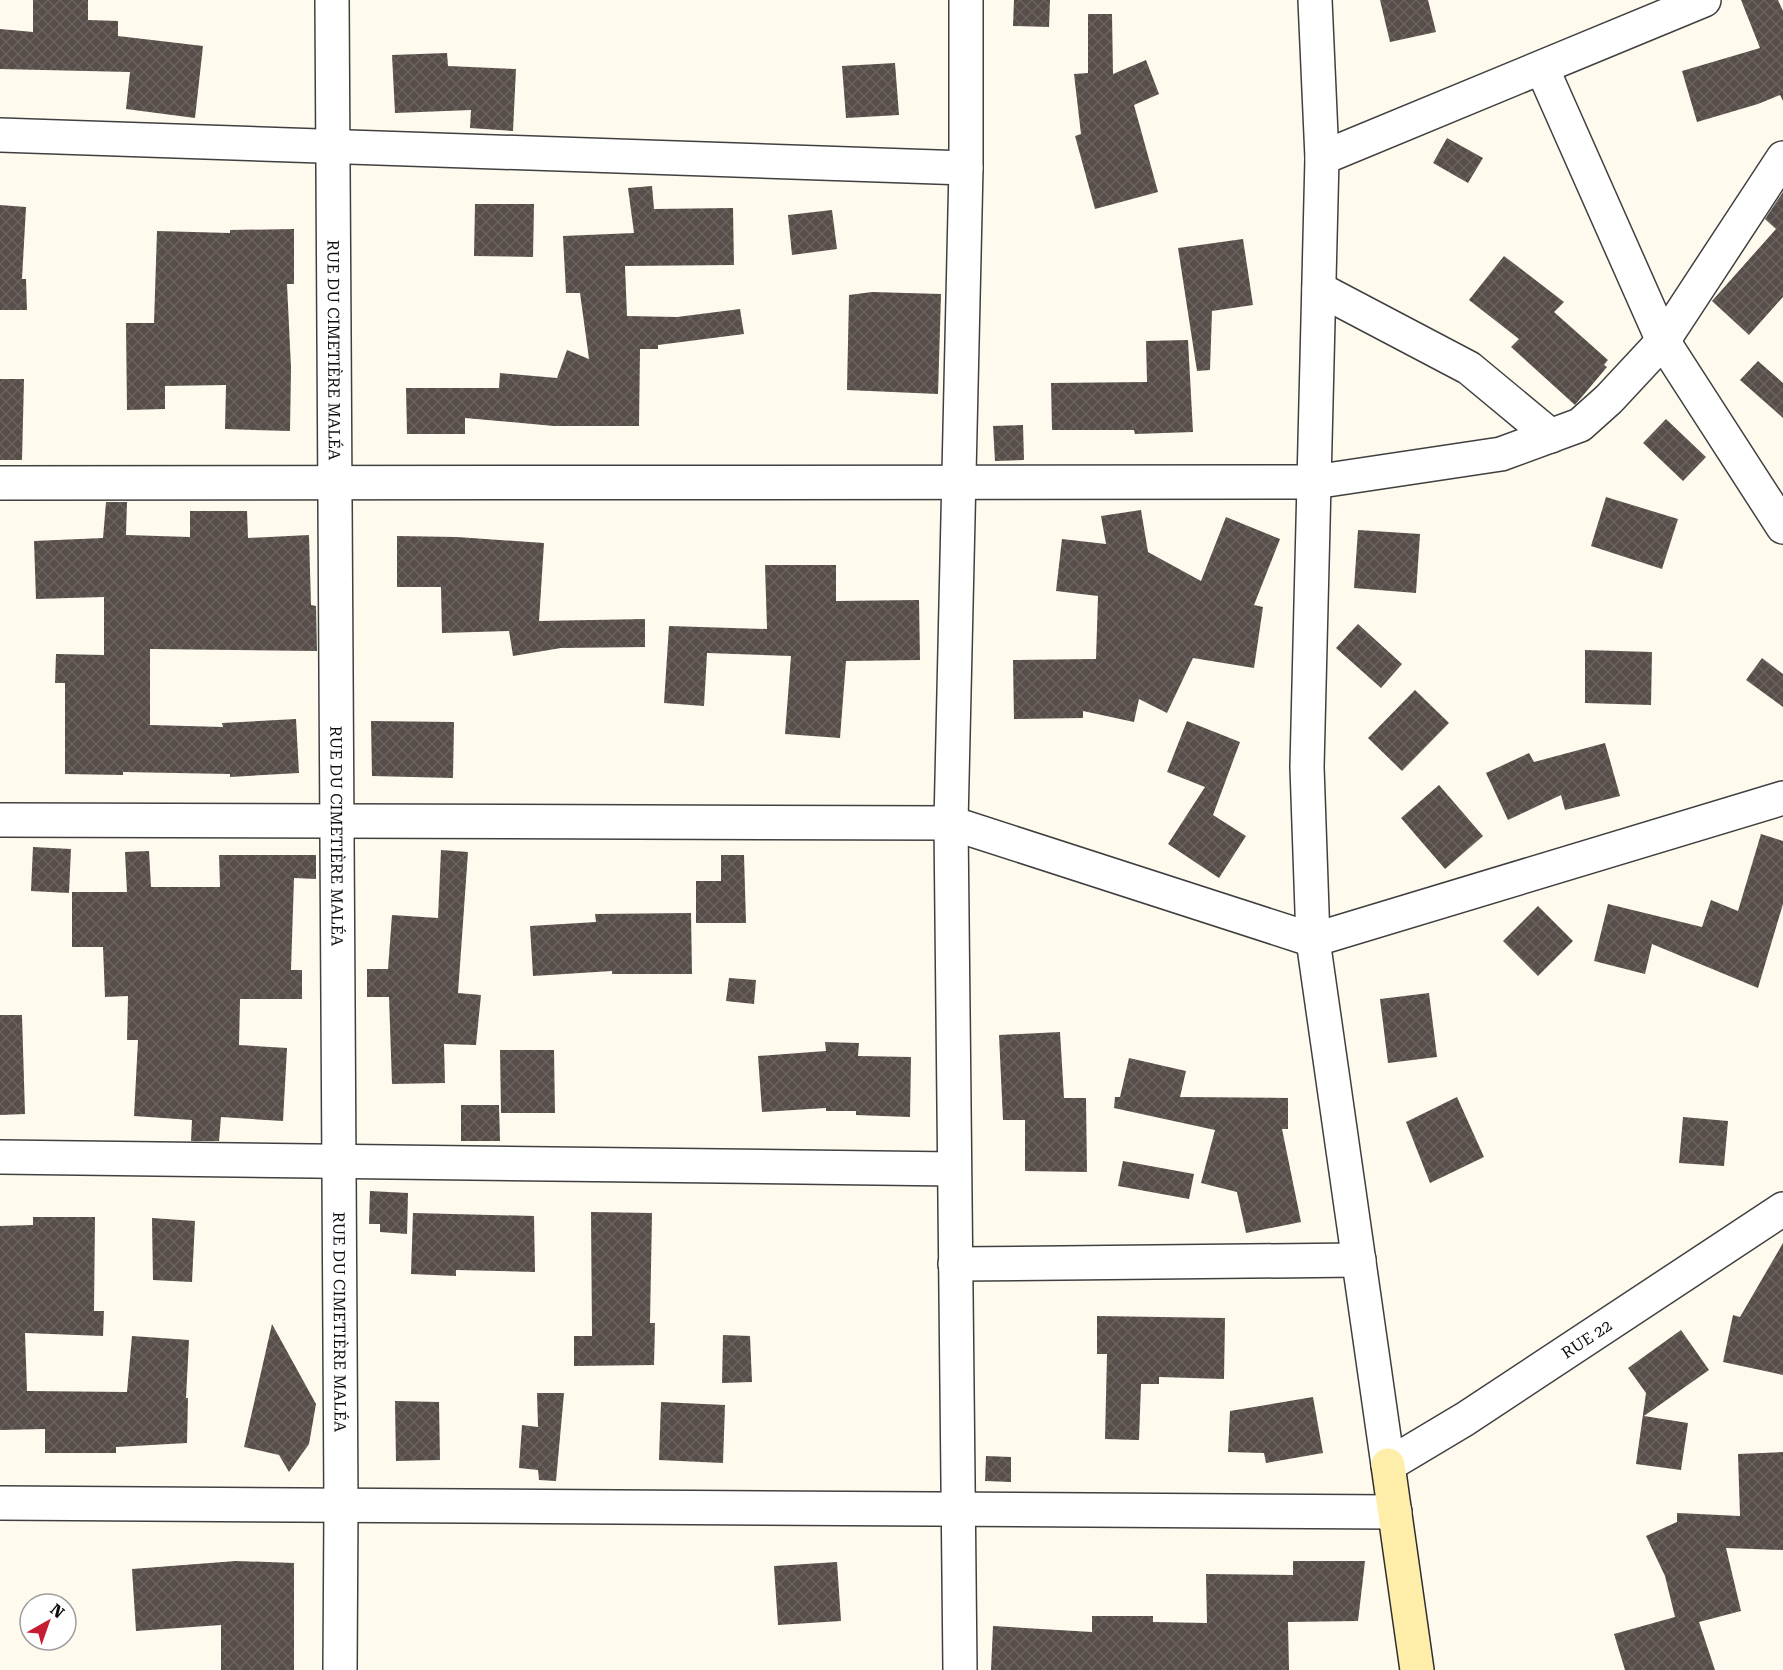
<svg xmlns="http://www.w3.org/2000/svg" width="1783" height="1670" font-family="'Roboto Serif',serif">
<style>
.building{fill:url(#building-cross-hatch)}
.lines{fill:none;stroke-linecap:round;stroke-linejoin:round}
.street-casing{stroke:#404040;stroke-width:36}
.secondary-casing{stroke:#2f2f2f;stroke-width:36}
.street{stroke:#fff;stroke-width:33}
.secondary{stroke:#ffeea9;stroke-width:33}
.labels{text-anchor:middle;stroke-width:6;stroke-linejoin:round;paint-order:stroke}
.street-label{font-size:16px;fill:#0d0d0d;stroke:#fff}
</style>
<defs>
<pattern id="building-cross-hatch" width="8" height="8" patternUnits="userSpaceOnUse" patternTransform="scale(1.5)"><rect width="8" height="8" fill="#574d49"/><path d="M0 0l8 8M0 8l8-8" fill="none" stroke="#6a625f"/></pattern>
</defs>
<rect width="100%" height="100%" fill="#fffaee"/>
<g class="building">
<path d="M 33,0 L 88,0 L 88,20 L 118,21 L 118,36 L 203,46 L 195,118 L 126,109 L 130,72 L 0,69 L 0,29 L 33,32 Z"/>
<path d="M 1014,0 L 1050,0 L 1049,27 L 1013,26 Z"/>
<path d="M 1380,0 L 1428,0 L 1436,32 L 1390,42 Z"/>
<path d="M 1741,0 L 1778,0 L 1783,11 L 1783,101 L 1780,95 L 1758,104 L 1697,122 L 1682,71 L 1760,48 Z"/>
<path d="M 1088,14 L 1112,14 L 1113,74 L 1146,60 L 1159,94 L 1134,105 L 1158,192 L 1095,209 L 1075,136 L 1081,134 L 1074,74 L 1088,73 Z"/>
<path d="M 447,53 L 448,66 L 516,69 L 513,131 L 470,128 L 471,110 L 395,113 L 392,55 Z"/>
<path d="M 895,63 L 899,115 L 846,118 L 842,66 Z"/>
<path d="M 1447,138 L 1483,158 L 1468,183 L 1433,163 Z"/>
<path d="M 652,186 L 654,209 L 733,208 L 734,265 L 625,266 L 627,316 L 677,317 L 740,309 L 744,334 L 658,345 L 658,349 L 640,349 L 639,426 L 554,426 L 465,418 L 465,434 L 407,434 L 406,388 L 499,388 L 500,373 L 557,378 L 567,350 L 589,359 L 580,293 L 566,293 L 563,236 L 634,233 L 628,188 Z"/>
<path d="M 1783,192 L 1783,297 L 1749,335 L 1712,301 L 1776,229 L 1765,219 Z"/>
<path d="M 475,204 L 534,204 L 533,257 L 474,256 Z"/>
<path d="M 0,205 L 26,207 L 22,279 L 26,279 L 27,310 L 0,310 Z"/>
<path d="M 832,210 L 837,249 L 792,255 L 788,215 Z"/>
<path d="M 294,229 L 294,284 L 287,284 L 291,368 L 290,431 L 225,429 L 226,385 L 165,386 L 165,409 L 127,410 L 126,323 L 154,323 L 157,231 L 230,233 L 230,230 Z"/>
<path d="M 1243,239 L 1253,305 L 1212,311 L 1210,370 L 1197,371 L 1178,248 Z"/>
<path d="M 1504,256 L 1564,302 L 1554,312 L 1608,360 L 1604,365 L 1607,367 L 1575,405 L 1511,347 L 1519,339 L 1469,300 Z"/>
<path d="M 872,292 L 941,294 L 938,394 L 847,390 L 849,295 Z"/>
<path d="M 1188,340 L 1193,432 L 1135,434 L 1134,430 L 1052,430 L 1051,383 L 1147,382 L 1146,341 Z"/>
<path d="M 1758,361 L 1783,383 L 1783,418 L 1740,380 Z"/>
<path d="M 0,379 L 24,379 L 22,460 L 0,460 Z"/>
<path d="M 1666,419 L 1706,457 L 1683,481 L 1643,443 Z"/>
<path d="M 1023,425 L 1024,460 L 995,461 L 993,426 Z"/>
<path d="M 1606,497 L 1678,519 L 1662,569 L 1591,546 Z"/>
<path d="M 106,502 L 127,502 L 126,535 L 190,537 L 190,511 L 247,511 L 248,538 L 309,535 L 311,605 L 316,606 L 317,651 L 150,649 L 150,725 L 223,727 L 222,723 L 296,719 L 299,773 L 230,777 L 230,774 L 123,772 L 123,775 L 65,774 L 65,683 L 55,683 L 56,654 L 104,655 L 104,597 L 36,599 L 34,541 L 103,538 Z"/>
<path d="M 1141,510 L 1148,552 L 1201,581 L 1226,517 L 1280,539 L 1254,605 L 1263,607 L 1254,668 L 1193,658 L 1167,713 L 1139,699 L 1134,722 L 1083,711 L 1083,718 L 1014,719 L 1013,660 L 1096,659 L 1098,596 L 1056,591 L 1062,539 L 1106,544 L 1101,516 Z"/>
<path d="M 1358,530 L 1420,534 L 1416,593 L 1354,588 Z"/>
<path d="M 397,536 L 457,537 L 544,543 L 539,621 L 645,619 L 645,647 L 561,648 L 513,656 L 509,631 L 442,633 L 441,587 L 397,587 Z"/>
<path d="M 765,565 L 836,565 L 836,601 L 919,600 L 920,660 L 846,661 L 840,738 L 785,734 L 791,656 L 707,653 L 704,706 L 664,703 L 669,626 L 767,629 Z"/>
<path d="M 1358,624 L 1402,664 L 1381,688 L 1336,648 Z"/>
<path d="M 1585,650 L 1652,652 L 1651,705 L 1585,703 Z"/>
<path d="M 1762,658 L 1783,674 L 1783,707 L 1746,680 Z"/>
<path d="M 1415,690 L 1449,723 L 1402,771 L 1368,738 Z"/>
<path d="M 371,721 L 454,722 L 453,778 L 372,776 Z"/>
<path d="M 1187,721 L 1240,742 L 1213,815 L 1246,836 L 1219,878 L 1168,844 L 1205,787 L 1167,772 Z"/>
<path d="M 1605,743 L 1620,796 L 1565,810 L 1561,795 L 1508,820 L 1486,773 L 1529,753 L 1534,762 Z"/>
<path d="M 1439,785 L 1483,836 L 1445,869 L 1401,818 Z"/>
<path d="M 1761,834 L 1783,841 L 1783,904 L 1758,988 L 1652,944 L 1645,974 L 1594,961 L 1608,904 L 1702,927 L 1711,900 L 1738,911 Z"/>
<path d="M 33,847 L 71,849 L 69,893 L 31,891 Z"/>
<path d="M 441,850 L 468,852 L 458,993 L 481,995 L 476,1045 L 444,1044 L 445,1083 L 392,1084 L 389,997 L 367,997 L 367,969 L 388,969 L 392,915 L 438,918 Z"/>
<path d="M 149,851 L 151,887 L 220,887 L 219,855 L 316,855 L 316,879 L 294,878 L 291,970 L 302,970 L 302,999 L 240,999 L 239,1045 L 287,1048 L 283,1121 L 221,1117 L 219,1141 L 191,1141 L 192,1120 L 134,1116 L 138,1040 L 127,1040 L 128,996 L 105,997 L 103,947 L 72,947 L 72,892 L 127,892 L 125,852 Z"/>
<path d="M 721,855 L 744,855 L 746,923 L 696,923 L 696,881 L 721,881 Z"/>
<path d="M 1538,906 L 1573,941 L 1538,976 L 1503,941 Z"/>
<path d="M 691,913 L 692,974 L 612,974 L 612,971 L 533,976 L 530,926 L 596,922 L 595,914 Z"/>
<path d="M 729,978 L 756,980 L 754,1004 L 726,1001 Z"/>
<path d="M 1429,993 L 1437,1057 L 1388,1063 L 1380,999 Z"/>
<path d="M 0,1015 L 22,1015 L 25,1114 L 0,1115 Z"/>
<path d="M 1060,1032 L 1064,1098 L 1086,1098 L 1087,1172 L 1025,1171 L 1025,1120 L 1003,1120 L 999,1035 Z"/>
<path d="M 825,1042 L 859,1043 L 858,1056 L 911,1057 L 910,1117 L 856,1115 L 856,1111 L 826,1111 L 826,1108 L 762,1112 L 758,1056 L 826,1051 Z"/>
<path d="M 500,1050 L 554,1050 L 555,1113 L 501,1113 Z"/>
<path d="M 1129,1058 L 1186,1071 L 1180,1097 L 1288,1098 L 1288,1129 L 1282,1129 L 1301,1222 L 1246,1233 L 1237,1192 L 1201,1183 L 1215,1130 L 1114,1108 L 1115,1097 L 1120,1097 Z"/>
<path d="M 1457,1097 L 1484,1157 L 1430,1183 L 1406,1122 Z"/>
<path d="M 461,1105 L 499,1105 L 500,1141 L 461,1141 Z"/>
<path d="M 1683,1117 L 1728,1121 L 1724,1166 L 1679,1163 Z"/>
<path d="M 1123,1161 L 1194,1174 L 1189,1199 L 1118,1186 Z"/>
<path d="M 370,1191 L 408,1193 L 407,1234 L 380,1232 L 380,1224 L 369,1224 Z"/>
<path d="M 591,1212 L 652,1213 L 650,1323 L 655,1323 L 654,1365 L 574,1366 L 574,1336 L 592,1336 Z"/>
<path d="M 413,1213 L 534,1216 L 535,1272 L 456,1270 L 456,1276 L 411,1274 Z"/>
<path d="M 33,1217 L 95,1217 L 94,1311 L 104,1311 L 103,1336 L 25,1333 L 27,1391 L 127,1392 L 132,1336 L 189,1340 L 186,1398 L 188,1398 L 187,1443 L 116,1447 L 116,1453 L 45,1453 L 45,1429 L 0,1430 L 0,1226 L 33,1225 Z"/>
<path d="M 152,1218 L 195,1221 L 192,1282 L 153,1280 Z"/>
<path d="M 1783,1243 L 1783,1375 L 1723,1362 L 1733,1315 L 1740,1317 Z"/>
<path d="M 1097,1316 L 1225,1318 L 1224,1379 L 1159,1377 L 1159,1384 L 1141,1384 L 1139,1440 L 1105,1439 L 1107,1354 L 1097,1354 Z"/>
<path d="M 272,1324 L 316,1404 L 309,1444 L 289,1472 L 279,1455 L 244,1447 Z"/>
<path d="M 1681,1330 L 1709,1370 L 1644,1416 L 1688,1423 L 1681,1470 L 1636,1464 L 1646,1393 L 1628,1368 Z"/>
<path d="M 723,1335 L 750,1336 L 752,1382 L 722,1383 Z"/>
<path d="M 537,1393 L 564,1393 L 556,1481 L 539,1480 L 538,1470 L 519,1468 L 522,1425 L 538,1427 Z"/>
<path d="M 1313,1397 L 1323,1453 L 1266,1463 L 1264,1453 L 1228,1452 L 1230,1411 Z"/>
<path d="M 395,1401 L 439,1402 L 440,1460 L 396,1461 Z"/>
<path d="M 661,1402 L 725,1405 L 723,1463 L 659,1460 Z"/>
<path d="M 1783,1452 L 1783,1550 L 1726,1548 L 1741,1611 L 1699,1622 L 1715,1670 L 1625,1670 L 1614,1634 L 1675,1617 L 1665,1576 L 1646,1536 L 1677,1522 L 1677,1513 L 1740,1516 L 1738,1454 Z"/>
<path d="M 986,1456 L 1011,1457 L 1011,1482 L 985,1481 Z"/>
<path d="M 236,1561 L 294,1563 L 294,1670 L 221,1670 L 221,1625 L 136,1631 L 132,1569 Z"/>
<path d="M 1293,1561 L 1365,1561 L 1358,1621 L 1288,1622 L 1289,1670 L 991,1670 L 993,1626 L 1092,1632 L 1092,1616 L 1153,1616 L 1153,1622 L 1207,1623 L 1206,1574 L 1293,1575 Z"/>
<path d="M 837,1562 L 841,1621 L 778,1625 L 774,1566 Z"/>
</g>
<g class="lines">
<defs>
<g id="street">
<path id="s1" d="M 332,0 L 341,1506 L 340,1670"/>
<path id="s2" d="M 1315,0 L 1322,158 L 1307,767 L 1313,940 L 1388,1465 L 1465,1419 L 1783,1209"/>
<path d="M 1542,68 L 1663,341 L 1783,527"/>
<path d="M 0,135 L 966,168"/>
<path d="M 1322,158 L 1704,0"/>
<path d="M 1319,289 L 1469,368 L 1551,436"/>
<path d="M 0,483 L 1314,482 L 1501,454 L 1580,425 L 1609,399 L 1663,341 L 1783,158"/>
<path d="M 0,820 L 951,823 L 1313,940 L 1783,798"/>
<path d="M 0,1157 L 954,1169"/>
<path d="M 955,1264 L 1359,1260"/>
<path d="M 0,1503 L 1395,1512"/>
<path d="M 960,1670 L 951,823 L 966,168 L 966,0"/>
</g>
<path id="secondary" d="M 1388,1465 L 1417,1670"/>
</defs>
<use href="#street" class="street-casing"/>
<use href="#secondary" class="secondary-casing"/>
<use href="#street" class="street"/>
<use href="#secondary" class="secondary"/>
</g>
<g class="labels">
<g class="street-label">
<text dy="6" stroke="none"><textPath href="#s1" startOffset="350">RUE DU CIMETIÈRE MALÉA</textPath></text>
<text dy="6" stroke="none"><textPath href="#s1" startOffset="836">RUE DU CIMETIÈRE MALÉA</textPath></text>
<text dy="6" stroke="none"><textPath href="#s1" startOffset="1322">RUE DU CIMETIÈRE MALÉA</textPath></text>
<text dy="6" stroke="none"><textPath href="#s2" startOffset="1706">RUE 22</textPath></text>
</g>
</g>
<g transform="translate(48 1622) rotate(40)"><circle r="28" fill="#ffffff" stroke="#9e9e9e" stroke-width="1.5"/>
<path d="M0-4.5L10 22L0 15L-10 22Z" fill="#c61d33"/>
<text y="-9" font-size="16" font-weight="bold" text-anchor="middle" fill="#0d0d0d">N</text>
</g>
</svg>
